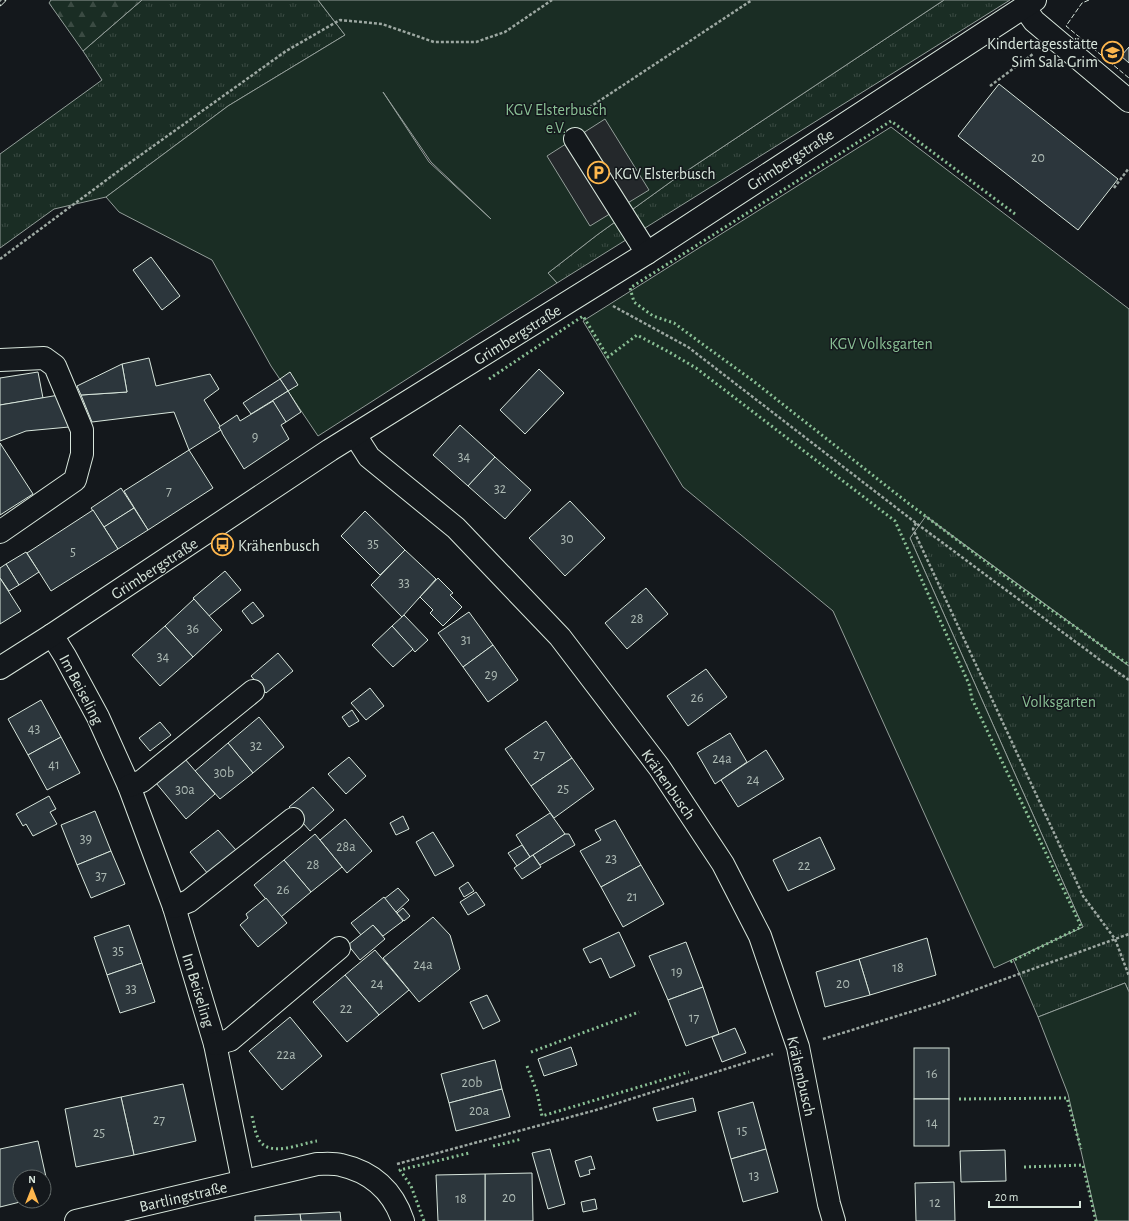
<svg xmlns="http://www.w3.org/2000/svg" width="1129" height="1221" font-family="'Alegreya Sans',sans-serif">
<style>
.grass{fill:url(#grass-tufts);stroke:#939e99}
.forest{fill:url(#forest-firs);stroke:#939e99}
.garden{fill:#1a2d24;stroke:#939e99;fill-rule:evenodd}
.parking{fill:#24282b;stroke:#939e99}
.building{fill:#2c363c;stroke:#d8e6dc}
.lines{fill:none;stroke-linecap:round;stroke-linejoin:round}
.minor-casing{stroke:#d8e6dc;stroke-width:24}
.path{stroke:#9da8a2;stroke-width:2.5;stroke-dasharray:3 2;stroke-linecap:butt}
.minor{stroke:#14181c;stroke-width:22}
.rail-casing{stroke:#d8e6dc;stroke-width:4.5}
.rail{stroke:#14181c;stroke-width:3;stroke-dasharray:9;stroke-linecap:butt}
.hedge{stroke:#8ac095;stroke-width:3;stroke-dasharray:2 3;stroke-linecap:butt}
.fence{stroke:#d8e6dc;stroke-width:1;stroke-dasharray:5 2;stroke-linecap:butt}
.labels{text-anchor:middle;stroke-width:3;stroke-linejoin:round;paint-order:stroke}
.number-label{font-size:14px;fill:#adbab4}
.poi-label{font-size:16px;fill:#d8e6dc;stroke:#14181c;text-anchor:start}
.park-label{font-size:16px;fill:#8ac095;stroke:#14181c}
.street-label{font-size:16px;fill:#d8e6dc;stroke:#14181c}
</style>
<defs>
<pattern id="grass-tufts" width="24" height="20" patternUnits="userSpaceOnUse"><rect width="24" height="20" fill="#1a2d24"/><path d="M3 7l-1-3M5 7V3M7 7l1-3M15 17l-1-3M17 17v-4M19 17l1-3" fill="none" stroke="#3b4b43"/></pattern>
<pattern id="forest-firs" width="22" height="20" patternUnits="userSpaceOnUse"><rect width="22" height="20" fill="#1a2d24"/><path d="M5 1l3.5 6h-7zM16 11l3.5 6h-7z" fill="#3b4b43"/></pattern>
</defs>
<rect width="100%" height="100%" fill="#14181c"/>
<g class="grass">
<path d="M 142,0 L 318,0 L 345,35 L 228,106 L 106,197 L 54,209 L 0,248 L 0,154 L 102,80 L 83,51 Z"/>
<path d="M 944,0 L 1010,0 L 557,283 L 548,273 L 597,235 L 676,178 Z"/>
<path d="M 925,516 L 1129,666 L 1129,992 L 1125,983 L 1038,1017 L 1013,959 L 1083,927 L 910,538 Z"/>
</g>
<path class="forest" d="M 51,0 L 142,0 L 83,51 L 49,3 Z"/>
<g class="garden">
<path d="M 318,0 L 944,0 L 676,178 L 597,235 L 548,273 L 557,283 L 318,436 L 271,366 L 212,260 L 119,212 L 106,197 L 228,106 L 345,35 ZM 383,92 L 431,162 L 491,219 L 429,162 Z"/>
<path d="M 891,127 L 1129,309 L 1129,666 L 926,516 L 910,538 L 1083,927 L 994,968 L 833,611 L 683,487 L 583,321 Z"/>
<path d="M 1125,983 L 1129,992 L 1129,1221 L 1097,1221 L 1068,1094 L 1038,1017 Z"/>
</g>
<path class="parking" d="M 605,119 L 649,190 L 590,226 L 547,156 Z"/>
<g class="building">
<path d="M 1129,47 L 1129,63 L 1121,56 Z"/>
<path d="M 999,84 L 1118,179 L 1078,230 L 958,136 Z"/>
<path d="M 151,257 L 180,296 L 162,310 L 133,270 Z"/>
<path d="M 149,358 L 156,386 L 210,374 L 219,389 L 204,400 L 220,426 L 219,427 L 221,430 L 189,450 L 174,412 L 92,422 L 81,395 L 127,392 L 122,364 Z"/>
<path d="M 122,364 L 127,392 L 81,395 L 77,386 Z"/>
<path d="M 539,369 L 564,393 L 525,434 L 500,410 Z"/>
<path d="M 38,372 L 43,398 L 0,405 L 0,378 Z"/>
<path d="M 290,372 L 298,385 L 288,391 L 280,379 Z"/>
<path d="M 280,379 L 288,391 L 251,414 L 243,403 Z"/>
<path d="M 288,391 L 301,412 L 286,422 L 272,401 Z"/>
<path d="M 59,395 L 69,427 L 26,431 L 0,441 L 0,405 Z"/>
<path d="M 273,401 L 286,422 L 281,425 L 289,439 L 244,469 L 222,433 L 222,432 L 219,427 L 237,415 L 240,421 Z"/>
<path d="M 460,425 L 495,457 L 468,486 L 433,455 Z"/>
<path d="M 0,443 L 33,494 L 0,515 Z"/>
<path d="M 189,450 L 213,488 L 148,530 L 124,491 Z"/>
<path d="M 495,457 L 531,490 L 505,519 L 468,486 Z"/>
<path d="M 121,488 L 134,508 L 104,527 L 91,508 Z"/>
<path d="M 570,501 L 605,538 L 565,576 L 529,538 Z"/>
<path d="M 134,508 L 148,530 L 118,549 L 104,527 Z"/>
<path d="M 93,510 L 118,549 L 51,591 L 27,553 Z"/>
<path d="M 365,511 L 405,550 L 380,575 L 341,536 Z"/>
<path d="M 405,550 L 436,579 L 402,617 L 371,585 Z"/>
<path d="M 26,552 L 39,572 L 19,585 L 6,564 Z"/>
<path d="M 6,564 L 19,585 L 9,591 L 0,578 L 0,568 Z"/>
<path d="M 225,571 L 241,590 L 209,616 L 193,598 Z"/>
<path d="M 0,578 L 21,611 L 0,624 Z"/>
<path d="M 438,578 L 453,593 L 450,595 L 462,607 L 443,626 L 430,613 L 433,610 L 420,597 Z"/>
<path d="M 646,588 L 668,614 L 627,649 L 605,623 Z"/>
<path d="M 194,599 L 222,630 L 193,657 L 165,626 Z"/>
<path d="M 253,602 L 264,616 L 252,624 L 242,611 Z"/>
<path d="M 469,612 L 493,645 L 463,667 L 438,633 Z"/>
<path d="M 404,615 L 428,640 L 415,652 L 392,626 Z"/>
<path d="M 165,626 L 193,657 L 160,686 L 132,655 Z"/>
<path d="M 392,626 L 413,649 L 393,667 L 372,645 Z"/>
<path d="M 493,645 L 518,680 L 488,702 L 463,667 Z"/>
<path d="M 278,653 L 293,671 L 266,693 L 251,676 Z"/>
<path d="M 706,669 L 727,697 L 688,726 L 667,696 Z"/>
<path d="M 370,688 L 384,706 L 366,720 L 351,703 Z"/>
<path d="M 41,700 L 61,737 L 28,755 L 8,719 Z"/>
<path d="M 352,710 L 359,721 L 349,727 L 342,717 Z"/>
<path d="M 259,717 L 284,747 L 253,773 L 228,743 Z"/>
<path d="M 546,721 L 572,758 L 531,786 L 505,749 Z"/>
<path d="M 160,722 L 171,735 L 150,751 L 139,738 Z"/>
<path d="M 730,733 L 747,762 L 715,784 L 697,753 Z"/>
<path d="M 61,737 L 80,773 L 47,790 L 28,755 Z"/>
<path d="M 228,743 L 253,773 L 220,799 L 195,771 Z"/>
<path d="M 766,750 L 784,779 L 738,807 L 721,780 Z"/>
<path d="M 349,757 L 366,776 L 346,794 L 328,774 Z"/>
<path d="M 572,758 L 594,789 L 554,818 L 531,786 Z"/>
<path d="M 185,759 L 215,794 L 186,819 L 156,783 Z"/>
<path d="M 313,787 L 334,810 L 310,831 L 289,807 Z"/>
<path d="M 49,796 L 56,809 L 50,812 L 57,824 L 33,836 L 26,824 L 23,826 L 16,814 Z"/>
<path d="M 95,811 L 111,851 L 77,865 L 61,825 Z"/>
<path d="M 550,813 L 565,834 L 530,857 L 516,835 Z"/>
<path d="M 403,816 L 409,829 L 396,835 L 390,823 Z"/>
<path d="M 345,819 L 372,851 L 347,873 L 320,840 Z"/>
<path d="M 615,820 L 641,865 L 601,887 L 580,851 L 601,840 L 595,830 Z"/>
<path d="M 218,830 L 236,850 L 208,874 L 190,852 Z"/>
<path d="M 433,832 L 454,866 L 435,876 L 416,842 Z"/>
<path d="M 315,834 L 342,867 L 311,892 L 284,860 Z"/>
<path d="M 565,834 L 569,834 L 575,845 L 540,865 L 533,855 Z"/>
<path d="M 820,837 L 835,869 L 788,891 L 773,860 Z"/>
<path d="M 522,845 L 530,857 L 517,866 L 508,853 Z"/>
<path d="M 111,851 L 125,884 L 91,898 L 77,865 Z"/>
<path d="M 533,855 L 541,867 L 522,879 L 514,868 Z"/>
<path d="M 284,860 L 311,892 L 281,917 L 254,885 Z"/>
<path d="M 641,865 L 664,904 L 623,927 L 601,887 Z"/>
<path d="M 468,882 L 474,891 L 464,897 L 459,888 Z"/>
<path d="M 398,888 L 409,900 L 396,912 L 384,899 Z"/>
<path d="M 476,892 L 485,905 L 468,915 L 460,902 Z"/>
<path d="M 384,897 L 403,921 L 383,936 L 374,926 L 361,935 L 351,923 Z"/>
<path d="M 266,898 L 287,923 L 258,947 L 240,925 L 248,918 L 246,914 Z"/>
<path d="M 403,908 L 410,916 L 404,921 L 397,913 Z"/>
<path d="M 433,917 L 450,935 L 460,969 L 419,1002 L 383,958 Z"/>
<path d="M 129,925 L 142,963 L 107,975 L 94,937 Z"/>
<path d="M 373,925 L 385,939 L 360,960 L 348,945 Z"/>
<path d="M 619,932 L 635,966 L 610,978 L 601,958 L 590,963 L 583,949 Z"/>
<path d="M 927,938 L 936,975 L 870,995 L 859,959 Z"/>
<path d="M 686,942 L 703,987 L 668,1000 L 649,956 Z"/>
<path d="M 375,950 L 409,990 L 379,1015 L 345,975 Z"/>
<path d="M 859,959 L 870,995 L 825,1007 L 816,972 Z"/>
<path d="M 142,963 L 155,1002 L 120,1013 L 107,975 Z"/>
<path d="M 345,975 L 379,1015 L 347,1042 L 313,1002 Z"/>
<path d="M 703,987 L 719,1034 L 686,1046 L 668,1000 Z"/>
<path d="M 487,995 L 500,1021 L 483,1029 L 470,1002 Z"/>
<path d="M 290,1017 L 322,1056 L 282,1090 L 249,1051 Z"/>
<path d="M 735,1028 L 746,1053 L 722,1062 L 712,1037 Z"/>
<path d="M 571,1047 L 577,1065 L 544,1076 L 538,1059 Z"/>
<rect x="914" y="1048" width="35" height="51"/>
<path d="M 495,1060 L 502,1089 L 449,1103 L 441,1074 Z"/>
<path d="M 183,1084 L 196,1141 L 134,1155 L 121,1097 Z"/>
<path d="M 502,1089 L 510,1117 L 456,1131 L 449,1103 Z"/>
<path d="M 121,1097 L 134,1155 L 76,1167 L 65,1109 Z"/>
<path d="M 693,1098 L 696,1111 L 657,1121 L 653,1108 Z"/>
<rect x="914" y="1099" width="35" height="47"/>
<path d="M 753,1102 L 766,1149 L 731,1159 L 718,1112 Z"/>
<path d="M 38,1141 L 50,1195 L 44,1196 L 44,1177 L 20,1177 L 20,1201 L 24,1201 L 0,1207 L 0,1149 Z"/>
<path d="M 550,1149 L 565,1204 L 548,1209 L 532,1153 Z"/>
<path d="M 766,1149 L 778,1192 L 743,1202 L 731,1159 Z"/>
<path d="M 1005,1150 L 1006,1181 L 961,1182 L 960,1151 Z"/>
<path d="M 591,1156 L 595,1169 L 589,1170 L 590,1174 L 580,1177 L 575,1161 Z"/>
<path d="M 532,1173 L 533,1221 L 485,1221 L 485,1174 Z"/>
<path d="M 485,1174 L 485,1221 L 438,1221 L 436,1175 Z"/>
<path d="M 954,1182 L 955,1221 L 916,1221 L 915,1183 Z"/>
<path d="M 595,1199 L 597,1209 L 583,1212 L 581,1202 Z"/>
<path d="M 340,1212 L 341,1221 L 301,1221 L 300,1214 Z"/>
<path d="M 300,1214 L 301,1221 L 255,1221 L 255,1216 Z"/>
</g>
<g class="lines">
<defs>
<g id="minor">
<path d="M 1024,7 L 1034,21 L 1129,101"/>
<path d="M 575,139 L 647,253"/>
<path d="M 0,360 L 44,358 L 55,366 L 82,430 L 82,454 L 75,480 L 0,532"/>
<path d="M 355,435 L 369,457 L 456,528 L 560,637 L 659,767 L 723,864 L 760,936 L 798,1047 L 829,1204 L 834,1221"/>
<path d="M 52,635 L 65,656 L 98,717 L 129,786 L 174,907 L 215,1044 L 243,1181"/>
<path d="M 0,668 L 52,635 L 330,450 L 647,253 L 1035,0"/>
<path d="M 129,786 L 142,781 L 253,691"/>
<path d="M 174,907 L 189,901 L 293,819"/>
<path d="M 215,1044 L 230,1040 L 339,948"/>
<path d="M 76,1221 L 317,1164 C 325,1164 334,1163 341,1165 C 372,1172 393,1191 403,1221"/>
</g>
</defs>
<use href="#minor" class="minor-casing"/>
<g class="path">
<path d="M 990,86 L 1033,54"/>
<path d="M 581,113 L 752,0"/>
<path d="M 1114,188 L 1129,168"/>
<path d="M 0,259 L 124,167 L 286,51 L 340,20 L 382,24 L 434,42 L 476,42 L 505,32 L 552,0"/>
<path d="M 613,306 L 688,347 L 916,523 L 1100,660 L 1129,680"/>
<path d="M 916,523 L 913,529 L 1061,848 L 1083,896 L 1115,939 L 1129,976"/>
<path d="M 823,1039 L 939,1003 L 1129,934"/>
<path d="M 397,1164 L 596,1110 L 773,1054"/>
</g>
<use href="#minor" class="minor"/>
<defs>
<path id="rail" d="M 0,4 L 4,0"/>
</defs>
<use href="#rail" class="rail-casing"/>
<use href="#rail" class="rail"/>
<g class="hedge">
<path d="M 1015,214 L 891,121 L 630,288 L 634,302 L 653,316 L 674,323 L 701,343 L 752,380 L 908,503 L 1030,595 L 1129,665"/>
<path d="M 489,379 L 583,316 L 608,357 L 637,335 L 669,352 L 696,368 L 895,521 L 969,684 L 972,699 L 1080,924 L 1081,927 L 1008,963"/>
<path d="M 531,1052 L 639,1012"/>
<path d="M 527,1066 L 537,1092 L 542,1116 L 689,1072"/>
<path d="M 959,1099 L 1067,1098 L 1081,1149"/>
<path d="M 252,1116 C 254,1124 255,1133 259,1140 C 270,1158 302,1143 317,1141"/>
<path d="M 493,1146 L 522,1139"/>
<path d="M 1024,1167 L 1083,1165 L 1096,1221"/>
<path d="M 424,1221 L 411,1186 L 400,1170 L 469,1153"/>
</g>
<path class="fence" d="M 1089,0 L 1082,3 L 1066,26 L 1129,78"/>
</g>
<defs>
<symbol id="school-ring" viewBox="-11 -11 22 22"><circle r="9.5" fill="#14181c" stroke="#ffb74d" stroke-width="1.5"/><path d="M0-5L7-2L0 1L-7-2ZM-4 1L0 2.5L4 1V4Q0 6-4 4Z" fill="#ffb74d"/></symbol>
<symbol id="parking-ring" viewBox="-11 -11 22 22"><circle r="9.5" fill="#14181c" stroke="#ffb74d" stroke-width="1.5"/><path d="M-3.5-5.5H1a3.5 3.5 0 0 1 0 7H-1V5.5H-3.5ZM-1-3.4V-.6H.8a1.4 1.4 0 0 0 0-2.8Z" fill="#ffb74d"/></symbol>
<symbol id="bus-ring" viewBox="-11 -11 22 22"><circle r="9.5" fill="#14181c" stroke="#ffb74d" stroke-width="1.5"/><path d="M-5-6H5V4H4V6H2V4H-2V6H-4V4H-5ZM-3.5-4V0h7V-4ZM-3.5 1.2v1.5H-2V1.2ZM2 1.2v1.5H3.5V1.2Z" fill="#ffb74d"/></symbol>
</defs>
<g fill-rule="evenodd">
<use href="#school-ring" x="1100" y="40" width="25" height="25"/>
<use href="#parking-ring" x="586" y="160" width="25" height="25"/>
<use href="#bus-ring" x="210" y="532" width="25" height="25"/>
</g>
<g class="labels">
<g class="number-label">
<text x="1038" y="162">20</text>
<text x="255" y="441">9</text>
<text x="464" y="461">34</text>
<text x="500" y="493">32</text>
<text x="169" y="495">7</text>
<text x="567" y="543">30</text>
<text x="373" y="548">35</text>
<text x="73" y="556">5</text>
<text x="404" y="587">33</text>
<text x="637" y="623">28</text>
<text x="193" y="633">36</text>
<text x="466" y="644">31</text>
<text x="163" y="661">34</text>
<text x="491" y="679">29</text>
<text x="697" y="702">26</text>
<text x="34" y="733">43</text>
<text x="256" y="750">32</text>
<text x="539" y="759">27</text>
<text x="722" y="763">24a</text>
<text x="54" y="769">41</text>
<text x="224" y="777">30b</text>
<text x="753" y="784">24</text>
<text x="563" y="793">25</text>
<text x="185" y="794">30a</text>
<text x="86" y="843">39</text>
<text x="346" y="851">28a</text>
<text x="611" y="863">23</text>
<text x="313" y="869">28</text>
<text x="804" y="870">22</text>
<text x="101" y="880">37</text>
<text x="283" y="894">26</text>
<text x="632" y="901">21</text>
<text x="118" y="955">35</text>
<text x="423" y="969">24a</text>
<text x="898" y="972">18</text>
<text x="677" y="976">19</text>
<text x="377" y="988">24</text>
<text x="843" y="988">20</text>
<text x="131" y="993">33</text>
<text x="346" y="1013">22</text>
<text x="694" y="1022">17</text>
<text x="286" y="1059">22a</text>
<text x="932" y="1078">16</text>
<text x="472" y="1087">20b</text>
<text x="479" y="1115">20a</text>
<text x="159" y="1124">27</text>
<text x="932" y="1127">14</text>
<text x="742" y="1135">15</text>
<text x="99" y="1137">25</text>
<text x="754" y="1180">13</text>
<text x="509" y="1202">20</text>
<text x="461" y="1203">18</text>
<text x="935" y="1207">12</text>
</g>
<g class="poi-label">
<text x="1098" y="49" text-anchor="end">Kindertagesstätte<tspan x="1098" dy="18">Sim Sala Grim</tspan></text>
<text x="614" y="179">KGV Elsterbusch</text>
<text x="238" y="551">Krähenbusch</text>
</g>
<g class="park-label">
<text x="556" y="115">KGV Elsterbusch<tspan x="556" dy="18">e.V.</tspan></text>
<text x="881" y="349">KGV Volksgarten</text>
<text x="1059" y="707">Volksgarten</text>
</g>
<g class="street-label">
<text transform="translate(790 159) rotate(-33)" y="6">Grimbergstraße</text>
<text transform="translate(517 334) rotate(-32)" y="6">Grimbergstraße</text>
<text transform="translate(154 568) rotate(-33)" y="6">Grimbergstraße</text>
<text transform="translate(82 689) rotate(62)" y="6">Im Beiseling</text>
<text transform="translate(669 784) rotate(55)" y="6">Krähenbusch</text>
<text transform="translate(199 990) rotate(73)" y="6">Im Beiseling</text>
<text transform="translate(802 1076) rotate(77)" y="6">Krähenbusch</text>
<text transform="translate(183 1196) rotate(-13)" y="6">Bartlingstraße</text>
</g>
</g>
<g transform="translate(32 1189)"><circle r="19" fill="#14181c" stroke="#626a69"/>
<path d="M0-3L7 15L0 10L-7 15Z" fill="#ffb74d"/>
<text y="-6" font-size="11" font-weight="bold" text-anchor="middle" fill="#d8e6dc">N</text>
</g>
<path d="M989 1201v6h91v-6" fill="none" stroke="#d8e6dc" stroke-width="2"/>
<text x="995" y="1201" font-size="12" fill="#d8e6dc" stroke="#14181c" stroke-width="3" paint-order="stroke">20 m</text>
</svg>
